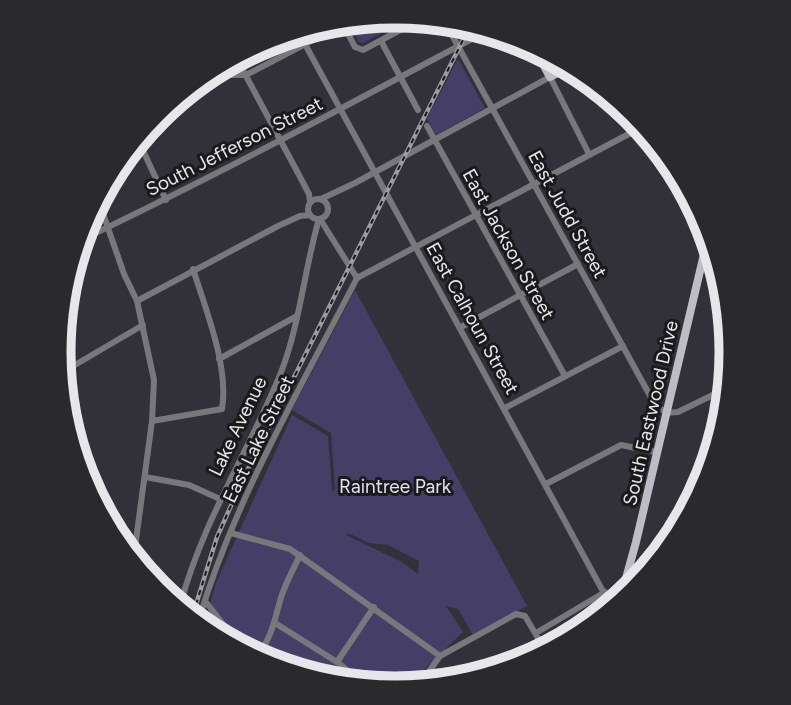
<svg xmlns="http://www.w3.org/2000/svg" width="791" height="705" font-family="Figtree,sans-serif">
<style>
.green{fill:#453f67;fill-rule:evenodd}
.lines{fill:none;stroke-linecap:round;stroke-linejoin:round}
.minor{stroke:#78787c;stroke-width:6}
.major{stroke:#bebdc6;stroke-width:8}
.rail-casing{stroke:#9b9ba1;stroke-width:4.5}
.rail{stroke:#1a1a1d;stroke-width:2;stroke-dasharray:5;stroke-linecap:butt}
.labels{text-anchor:middle;stroke-width:6;stroke-linejoin:round;paint-order:stroke}
.street-label{font-size:19px;fill:#e6e6eb;stroke:#1a1a1d}
.park-label{font-size:19px;fill:#e2e1f2;stroke:#1a1a1d}
.rim{fill:none;stroke:#e6e6eb;stroke-width:9}
</style>
<rect width="100%" height="100%" fill="#323139"/>
<g class="green">
<path d="M 395,16 L 404,17 L 404,21 L 363,43 L 359,42 L 350,25 Z"/>
<path d="M 458,59 L 485,108 L 436,135 L 427,118 Z"/>
<path d="M 355,290 L 527,606 L 473,635 L 458,609 L 446,606 L 463,632 L 406,687 L 395,689 L 266,663 L 205,622 L 216,583 L 292,415 L 328,436 L 332,491 L 335,490 L 331,433 L 292,410 ZM 348,533 L 369,543 L 388,545 L 419,561 L 418,574 L 402,562 L 346,535 Z"/>
<path d="M 723,397 L 718,426 L 708,405 Z"/>
</g>
<g class="lines">
<g class="minor">
<path d="M 344,26 L 355,47 L 363,50 L 415,22 L 424,21"/>
<path d="M 447,26 L 654,403 L 666,413 L 678,412 L 725,389"/>
<path d="M 300,35 L 611,606"/>
<path d="M 381,41 L 418,110"/>
<path d="M 238,61 L 299,175 L 309,194 L 310,202"/>
<path d="M 217,75 L 246,75 L 336,28"/>
<path d="M 427,126 L 565,376"/>
<path d="M 139,142 L 166,200"/>
<circle cx="318" cy="209" r="10"/>
<path d="M 321,199 L 355,183 L 550,77 L 589,154"/>
<path d="M 99,202 L 124,274 L 137,301 L 154,380 L 152,421 L 134,555"/>
<path d="M 320,219 L 357,278"/>
<path d="M 81,240 C 217,175 350,104 483,33"/>
<path d="M 357,278 L 642,127"/>
<path d="M 137,301 L 278,226 L 300,216 L 310,215"/>
<path d="M 461,327 L 578,264"/>
<path d="M 219,359 L 297,316"/>
<path d="M 63,372 L 143,325"/>
<path d="M 505,408 L 623,346"/>
<path d="M 152,421 L 222,409 C 229,367 206,310 193,269"/>
<path d="M 145,477 L 189,485 L 220,499"/>
<path d="M 546,484 L 621,445 L 656,452"/>
<path d="M 231,533 L 290,549 L 440,656"/>
<path d="M 170,599 L 181,602"/>
<path d="M 205,601 L 241,647"/>
<path d="M 180,606 C 202,522 248,453 280,375 C 300,325 304,270 319,219"/>
<path d="M 199,619 C 235,499 300,389 357,278"/>
<path d="M 275,623 L 337,662 L 364,683"/>
<path d="M 536,633 L 605,592"/>
<path d="M 256,657 C 271,640 274,622 280,601 C 284,586 293,570 300,555"/>
<path d="M 337,662 L 374,607"/>
<path d="M 420,684 L 440,656 L 516,614 L 525,616 L 545,650"/>
</g>
<g class="major">
<path d="M 535,49 L 550,77 L 566,69"/>
<path d="M 620,600 L 636,542 L 709,233"/>
</g>
<defs>
<path id="rail" d="M 193,614 L 217,537 L 243,479 L 468,30"/>
</defs>
<use href="#rail" class="rail-casing"/>
<use href="#rail" class="rail"/>
</g>
<g class="labels">
<g class="street-label">
<text transform="translate(234 146) rotate(-27)" y="7">South Jefferson Street</text>
<text transform="translate(568 214) rotate(61)" y="7">East Judd Street</text>
<text transform="translate(509 244) rotate(61)" y="7">East Jackson Street</text>
<text transform="translate(473 318) rotate(61)" y="7">East Calhoun Street</text>
<text transform="translate(650 413) rotate(-77)" y="7">South Eastwood Drive</text>
<text transform="translate(237 426) rotate(-64)" y="7">Lake Avenue</text>
<text transform="translate(258 439) rotate(-64)" y="7">East Lake Street</text>
</g>
<g class="park-label">
<text x="395" y="493">Raintree Park</text>
</g>
</g>
<path d="M0 0H791V705H0ZM71 352a324 324 0 1 1 648 0a324 324 0 1 1-648 0Z" fill="#2a2a2d" fill-rule="evenodd"/>
<path class="rim" d="M71 352a324 324 0 1 1 648 0a324 324 0 1 1-648 0Z"/>
</svg>
